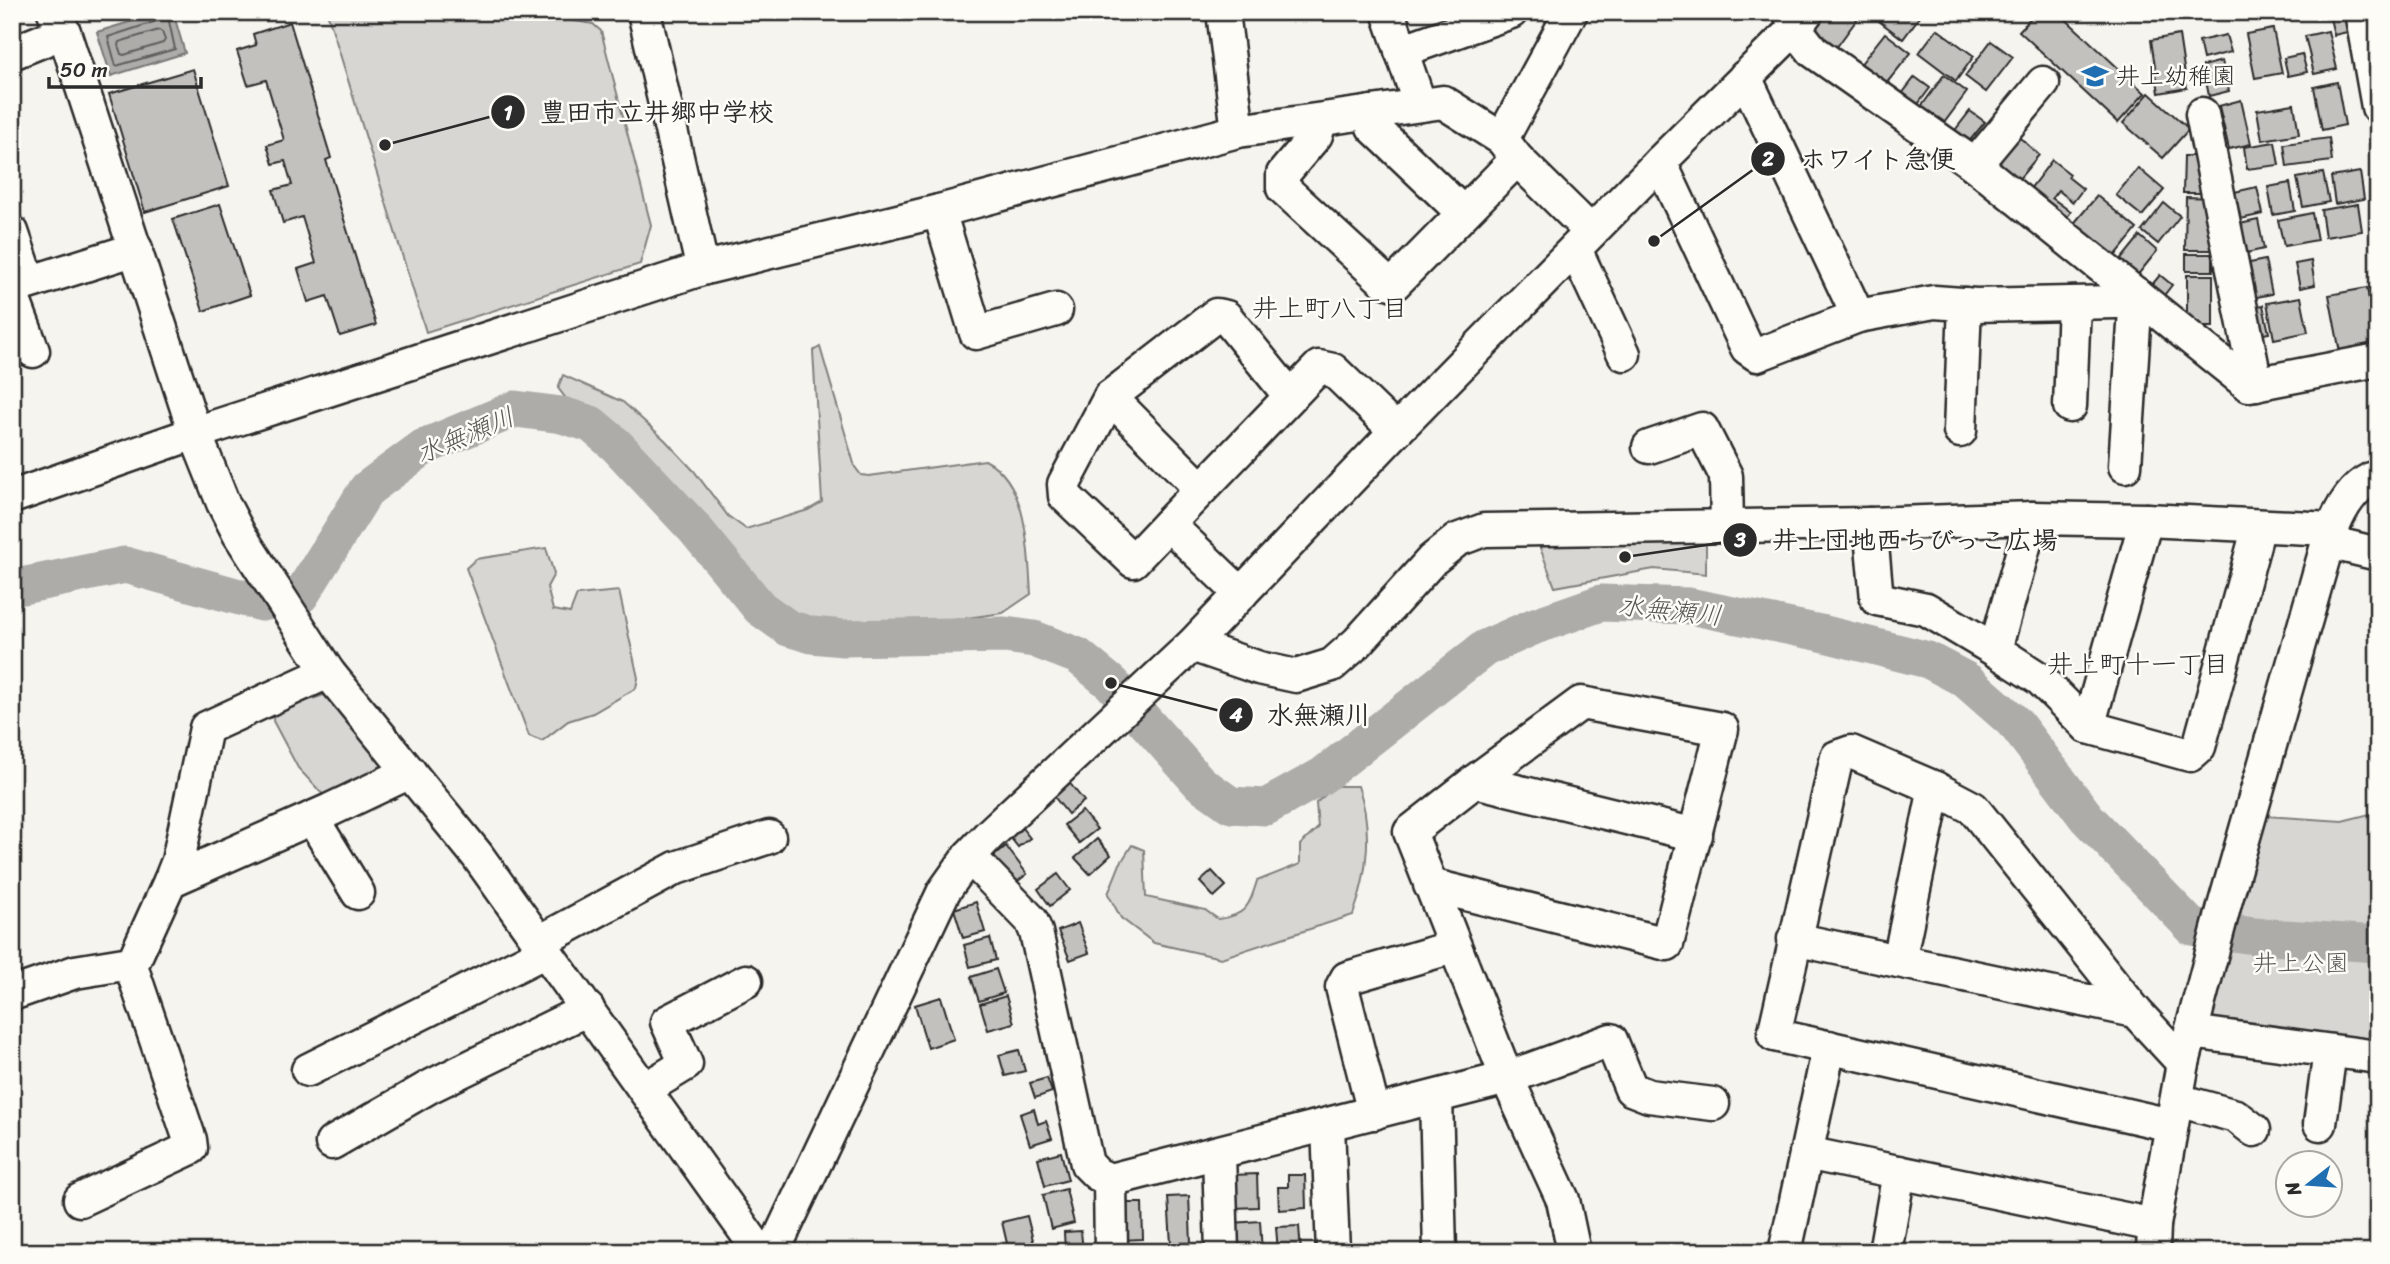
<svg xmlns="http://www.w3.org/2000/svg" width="2390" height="1264" font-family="Sriracha,'Klee One',sans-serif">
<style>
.green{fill:#d7d6d2;stroke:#81807e;stroke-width:2}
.water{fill:#adaca9;stroke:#797877;stroke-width:2}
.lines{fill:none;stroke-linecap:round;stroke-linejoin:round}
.shore{stroke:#5f5f5d;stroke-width:2}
.river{stroke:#adaca9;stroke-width:37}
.building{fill:#c2c1be;stroke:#2b2b2b;stroke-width:2}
.minor-casing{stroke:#2b2b2b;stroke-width:37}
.minor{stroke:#fdfcf7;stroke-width:32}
.labels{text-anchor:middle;stroke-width:5;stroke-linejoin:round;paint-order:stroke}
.poi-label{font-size:24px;fill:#2b2b2b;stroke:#fdfcf7;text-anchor:start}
.park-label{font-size:24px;fill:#565655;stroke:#fdfcf7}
.neighbourhood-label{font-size:26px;fill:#2b2b2b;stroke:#fdfcf7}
.water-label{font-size:26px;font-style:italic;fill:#585857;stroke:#fdfcf7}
.leader{fill:none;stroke:#2b2b2b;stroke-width:2.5}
.callout-dot{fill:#2b2b2b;stroke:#fdfcf7;stroke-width:2.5}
.mark-label{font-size:21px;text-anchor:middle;font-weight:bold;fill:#fff}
.callout-label{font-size:26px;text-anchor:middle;font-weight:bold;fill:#2b2b2b;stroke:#fdfcf7;stroke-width:5;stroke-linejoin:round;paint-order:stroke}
</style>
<rect width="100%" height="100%" fill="#f5f4ef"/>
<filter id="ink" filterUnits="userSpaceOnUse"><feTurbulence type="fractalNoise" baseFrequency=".0143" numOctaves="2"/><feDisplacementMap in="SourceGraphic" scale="14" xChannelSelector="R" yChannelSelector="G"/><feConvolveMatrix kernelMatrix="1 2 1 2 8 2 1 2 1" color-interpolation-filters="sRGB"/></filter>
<g filter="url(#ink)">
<g class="green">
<path d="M 327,12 L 521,12 L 593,24 L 601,31 L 651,225 L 640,264 L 426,332 Z"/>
<path d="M 820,347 L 855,467 L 861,475 L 869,476 L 985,460 C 1029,482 1028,552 1031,594 L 1003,613 L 930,623 L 867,626 L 802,626 L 767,603 L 650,470 L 619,438 L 571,405 L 558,388 L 563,375 L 623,402 L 665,440 L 694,471 L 728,516 L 746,529 L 808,510 L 822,502 L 813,351 Z"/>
<path d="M 1706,543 L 1706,574 L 1654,569 L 1555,587 L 1539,545 Z"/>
<path d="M 546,548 L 554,574 L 547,587 L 553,610 L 570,613 L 577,595 L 619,591 L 638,678 L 636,688 L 593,713 L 568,721 L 542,741 L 529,736 L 466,568 L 476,559 Z"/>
<path d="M 327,694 L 383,766 L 381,778 L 329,801 L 298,768 L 273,721 L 274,712 Z"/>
<path d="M 1335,786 L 1358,786 C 1373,827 1368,874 1353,915 L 1221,958 L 1154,943 L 1121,918 L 1108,894 L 1120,864 L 1132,845 L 1144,850 L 1146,897 L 1205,910 L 1218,919 C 1246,916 1249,906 1257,881 L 1300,864 L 1300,845 L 1318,828 L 1316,803 Z"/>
<path d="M 2378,812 L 2378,1051 L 2205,1026 L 2266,816 L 2342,821 Z"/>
</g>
<path class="water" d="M 162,12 L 173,12 L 185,53 L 111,76 L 97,32 Z"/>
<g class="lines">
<g class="shore">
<path d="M 159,12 L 159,18 L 154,22 L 108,37 L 116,66 L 175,49 L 167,12"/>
<path d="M 159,30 L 162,32 L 165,40 L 163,43 L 124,55 L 121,54 L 118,45 L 119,42 Z"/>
</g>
<path class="river" d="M 12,588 L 125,565 L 261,603 L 301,595 L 367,489 L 424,447 L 515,409 L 562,415 L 591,424 L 616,445 L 694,528 L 760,608 L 788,628 L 812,635 L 843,638 L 1005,635 L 1034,639 L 1078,656 L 1111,683 L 1200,783 L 1231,805 L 1266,807 L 1322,776 L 1485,648 L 1535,626 L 1601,603 L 1689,606 L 1821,633 L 1928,660 L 1966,680 L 2015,723 L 2087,818 L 2192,927 L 2254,936 L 2378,944"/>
</g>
<g class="building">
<path d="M 1825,12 L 1851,12 L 1858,18 L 1833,52 L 1809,34 Z"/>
<path d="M 1886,12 L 1923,12 L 1903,39 L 1879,21 Z"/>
<path d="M 2036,12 L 2058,12 L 2145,93 L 2118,123 L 2019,31 Z"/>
<path d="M 2353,13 L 2356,30 L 2334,35 L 2330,18 Z"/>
<path d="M 290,22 L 331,158 L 326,160 L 376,325 L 340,336 L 327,296 L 308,302 L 298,269 L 316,263 L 302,217 L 283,223 L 273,190 L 292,185 L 285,161 L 273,164 L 267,145 L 284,140 L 266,80 L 248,85 L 237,51 L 256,45 L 253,34 Z"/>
<path d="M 1937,29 L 1974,56 L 1956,81 L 1919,53 Z"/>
<path d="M 2273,29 L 2282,73 L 2255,78 L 2246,34 Z"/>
<path d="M 2328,31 L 2337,69 L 2314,74 L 2305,36 Z"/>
<path d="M 1885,33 L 1911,53 L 1881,90 L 1856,70 Z"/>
<path d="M 2179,35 L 2187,88 L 2159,93 L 2151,40 Z"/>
<path d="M 2226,35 L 2231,52 L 2203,59 L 2199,41 Z"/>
<path d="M 1991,41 L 2013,57 L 1986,92 L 1965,76 Z"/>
<path d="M 2302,54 L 2307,72 L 2288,76 L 2284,58 Z"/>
<path d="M 2222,61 L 2229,91 L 2209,96 L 2203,66 Z"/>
<path d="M 193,69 L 229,186 L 145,212 L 109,94 Z"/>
<path d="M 1944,75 L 1967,92 L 1938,131 L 1916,114 Z"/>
<path d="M 1915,77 L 1930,88 L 1910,115 L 1895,103 Z"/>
<path d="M 2337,82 L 2345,125 L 2322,130 L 2314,87 Z"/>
<path d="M 2149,93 L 2189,129 L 2163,158 L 2123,123 Z"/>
<path d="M 2241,100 L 2251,144 L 2229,149 L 2219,106 Z"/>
<path d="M 2294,104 L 2299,134 L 2262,140 L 2257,110 Z"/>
<path d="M 1970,111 L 1985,122 L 1963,149 L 1949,138 Z"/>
<path d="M 2017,135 L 2039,155 L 2013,186 L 1990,166 Z"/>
<path d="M 2329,138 L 2332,161 L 2287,167 L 2284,144 Z"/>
<path d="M 2275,142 L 2279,165 L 2247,169 L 2244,147 Z"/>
<path d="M 2184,156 L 2206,156 L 2205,193 L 2183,193 Z"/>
<path d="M 2052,160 L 2070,174 L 2068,177 L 2083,189 L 2073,202 L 2058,190 L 2052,198 L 2071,212 L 2059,227 L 2024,197 Z"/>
<path d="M 2138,168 L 2164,190 L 2142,216 L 2116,195 Z"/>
<path d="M 2360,172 L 2364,199 L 2335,204 L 2331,177 Z"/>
<path d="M 2323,173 L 2329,202 L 2303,207 L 2297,178 Z"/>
<path d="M 2290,183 L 2295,211 L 2273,215 L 2268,187 Z"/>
<path d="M 2257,187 L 2263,214 L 2236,220 L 2230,193 Z"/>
<path d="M 2097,196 L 2137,229 L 2111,261 L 2071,227 Z"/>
<path d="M 2186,197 L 2212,198 L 2212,250 L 2185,250 Z"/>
<path d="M 2164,203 L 2180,216 L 2158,244 L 2142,231 Z"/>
<path d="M 220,204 L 250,295 L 203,311 L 173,219 Z"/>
<path d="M 2358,204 L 2362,231 L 2325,237 L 2321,210 Z"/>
<path d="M 2312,213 L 2317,240 L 2284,246 L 2278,220 Z"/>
<path d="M 2258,220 L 2264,249 L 2238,255 L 2231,226 Z"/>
<path d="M 2140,236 L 2157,251 L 2132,282 L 2115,267 Z"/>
<rect x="2186" y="254" width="27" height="17"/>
<path d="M 2265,260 L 2272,294 L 2247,299 L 2240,265 Z"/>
<path d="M 2311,261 L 2315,285 L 2300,288 L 2295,264 Z"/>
<path d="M 2160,275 L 2172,285 L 2158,303 L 2145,293 Z"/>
<rect x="2187" y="275" width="26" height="52"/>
<path d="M 2367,288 L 2378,346 L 2341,358 L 2329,295 Z"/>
<path d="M 2301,297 L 2308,332 L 2274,339 L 2267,303 Z"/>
<path d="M 2263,305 L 2269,333 L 2253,336 L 2247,308 Z"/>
<path d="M 1068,781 L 1084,801 L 1068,814 L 1052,794 Z"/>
<path d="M 1082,811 L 1097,829 L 1079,843 L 1064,825 Z"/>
<path d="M 1022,828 L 1030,838 L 1018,847 L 1010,837 Z"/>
<path d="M 1097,839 L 1111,855 L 1090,874 L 1075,858 Z"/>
<path d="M 1006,846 L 1027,874 L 1014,884 L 993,857 Z"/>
<path d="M 1212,871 L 1226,886 L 1214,897 L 1200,882 Z"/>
<path d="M 1058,874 L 1070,890 L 1050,906 L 1038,889 Z"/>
<path d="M 976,902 L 985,932 L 963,938 L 954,909 Z"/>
<path d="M 1078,923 L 1089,953 L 1070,960 L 1058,931 Z"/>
<path d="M 990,938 L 996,960 L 970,967 L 964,945 Z"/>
<path d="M 996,969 L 1004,993 L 979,1001 L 971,977 Z"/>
<path d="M 1006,996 L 1014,1023 L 988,1030 L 980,1004 Z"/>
<path d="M 941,997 L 954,1039 L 928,1048 L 915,1005 Z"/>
<path d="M 1019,1050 L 1025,1071 L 1005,1076 L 999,1055 Z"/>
<path d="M 1047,1078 L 1052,1092 L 1035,1098 L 1030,1083 Z"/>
<path d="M 1034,1109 L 1038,1124 L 1046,1121 L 1052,1138 L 1030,1145 L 1020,1114 Z"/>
<path d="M 1061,1152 L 1068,1180 L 1045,1186 L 1038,1158 Z"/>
<path d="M 1257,1174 L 1258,1207 L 1234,1208 L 1232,1175 Z"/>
<path d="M 1288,1175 L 1305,1175 L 1306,1208 L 1279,1210 L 1278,1187 L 1288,1187 Z"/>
<path d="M 1066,1189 L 1074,1223 L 1051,1229 L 1043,1195 Z"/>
<path d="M 1189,1196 L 1191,1243 L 1171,1244 L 1168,1197 Z"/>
<path d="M 1120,1203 L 1142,1203 L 1143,1239 L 1121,1240 Z"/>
<path d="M 1027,1216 L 1036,1252 L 1009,1252 L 1002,1222 Z"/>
<path d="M 1260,1221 L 1262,1252 L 1234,1252 L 1232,1223 Z"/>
<path d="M 1299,1226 L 1301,1252 L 1278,1252 L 1276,1227 Z"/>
<path d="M 1081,1231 L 1083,1252 L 1065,1252 L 1064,1232 Z"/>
<path d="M 948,1243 L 950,1252 L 922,1252 L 921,1250 Z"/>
</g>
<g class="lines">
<defs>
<g id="minor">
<path d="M 54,12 L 64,32 L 195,433 L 223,503 L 239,534 L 328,672 L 477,855 L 760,1252"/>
<path d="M 644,12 L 699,253 L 705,268"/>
<path d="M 1223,12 L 1238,131"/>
<path d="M 1388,12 L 1420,105"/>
<path d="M 1790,12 L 1795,28 L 1813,51 L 1975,165 L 2249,385 L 2378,360"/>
<path d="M 2361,12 L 2378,107"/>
<path d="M 1401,51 L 1511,12"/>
<path d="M 12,53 L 64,32"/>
<path d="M 1745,77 L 1858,316"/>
<path d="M 1371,112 L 1373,127 L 1462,212"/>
<path d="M 2202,114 L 2256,384"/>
<path d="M 1321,120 L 1316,135 L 1283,174 L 1283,188 L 1383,280 L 1394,284 L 1517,159"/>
<path d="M 1502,139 L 1571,12"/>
<path d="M 1660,162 L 1747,348 L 1757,355 L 1858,316 L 1934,302 L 1976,305 L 2117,302 L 2136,294"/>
<path d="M 1975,165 L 2043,83"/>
<path d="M 939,211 L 976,333 L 1056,310"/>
<path d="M 12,232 L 29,282"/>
<path d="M 1575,249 L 1624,354"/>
<path d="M 12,288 L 136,249"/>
<path d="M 12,295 L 33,351"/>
<path d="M 1110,397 L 1201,489"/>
<path d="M 2070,406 L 2074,303"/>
<path d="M 1960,431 L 1965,304"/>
<path d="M 1649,447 L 1702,429 L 1726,476 L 1727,526"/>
<path d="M 2125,466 L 2136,294"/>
<path d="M 12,497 L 195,433 L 705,268 L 939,211 L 1238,131 L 1443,102 L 1502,139 L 1517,159 L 1591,232"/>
<path d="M 1168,524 L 1133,561 L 1065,496 L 1064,484 L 1110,397 L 1216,315 L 1226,317 L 1290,396"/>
<path d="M 1870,524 L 1877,599 L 1926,609 L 1995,650 L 2040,679 L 2088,727 L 2190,755 L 2199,747 L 2259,526"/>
<path d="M 2328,542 L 2378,554"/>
<path d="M 1241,594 L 1168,524 L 1319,367 L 1333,370 L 1396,431"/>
<path d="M 1192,645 L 1259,668 L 1296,676 L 1332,665 L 1358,642 L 1432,560 L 1457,540 L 1484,530 L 1870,524 L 2032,518 L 2146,520 L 2332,529"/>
<path d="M 1995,650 L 2032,518"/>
<path d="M 2088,727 L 2146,520"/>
<path d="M 1475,781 L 1696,835"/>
<path d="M 312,818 L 358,893"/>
<path d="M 969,856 L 1031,920 L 1036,932 L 1087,1164 L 1097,1174 L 1110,1180 L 1507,1078 L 1611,1040 L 1631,1089 L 1649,1096 L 1713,1104"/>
<path d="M 170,881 L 178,861 L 206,728 L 328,672"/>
<path d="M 1430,885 L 1667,944 L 1722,729 L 1581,703 L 1475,781 L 1410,832 L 1507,1078 L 1563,1200 L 1574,1252"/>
<path d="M 1794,939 L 2135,1011"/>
<path d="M 539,942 L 676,868 L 769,837"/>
<path d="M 1899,961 L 1935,788"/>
<path d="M 12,994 L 75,972 L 130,963 L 135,958 L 170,881 L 330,810 L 410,772"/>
<path d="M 2191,1032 L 2378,1057"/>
<path d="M 308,1070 L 546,951"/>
<path d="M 645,1089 L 686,1064 L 667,1022 L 746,981"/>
<path d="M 1436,1097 L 1440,1252"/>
<path d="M 2177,1100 L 2236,1116 L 2254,1130"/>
<path d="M 1374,1113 L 1342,987 L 1347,978 L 1453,947"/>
<path d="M 2320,1124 L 2330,1051"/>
<path d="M 1328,1125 L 1333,1252"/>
<path d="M 2171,1125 L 1774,1035 L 1837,757 L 1851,752 L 1935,788 L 1973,808 L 2135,1011 L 2183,1063"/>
<path d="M 332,1143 L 429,1087 L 588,1009"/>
<path d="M 1806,1153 L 2154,1225"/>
<path d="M 1219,1154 L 1222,1252"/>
<path d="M 1110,1180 L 1111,1252"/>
<path d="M 80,1200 L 191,1148 L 190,1140 L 130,963"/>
<path d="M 773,1252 L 944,891 L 969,856 L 990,834 L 1192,645 L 1396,431 L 1660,162 L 1795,28 L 1807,12"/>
<path d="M 1785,1252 L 1829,1047"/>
<path d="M 1885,1252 L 1899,1172"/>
<path d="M 2153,1252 L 2154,1225 L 2183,1063 L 2225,903 L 2328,542 C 2336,517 2351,485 2378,476"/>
</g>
</defs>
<use href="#minor" class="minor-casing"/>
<use href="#minor" class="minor"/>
</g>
</g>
<defs>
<symbol id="school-bare" viewBox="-9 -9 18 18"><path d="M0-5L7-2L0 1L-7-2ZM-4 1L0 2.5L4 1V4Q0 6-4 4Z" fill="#1f6fb2" stroke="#fdfcf7" stroke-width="2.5" paint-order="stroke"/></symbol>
</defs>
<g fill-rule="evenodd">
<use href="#school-bare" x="2076" y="57" width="38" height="38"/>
</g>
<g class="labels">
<g class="poi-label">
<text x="2116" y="84">井上幼稚園</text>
</g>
<g class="park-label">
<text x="2301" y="971">井上公園</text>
</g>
<g class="neighbourhood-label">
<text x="1330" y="317">井上町八丁目</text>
<text x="2138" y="673">井上町十一丁目</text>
</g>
<g class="water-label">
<text transform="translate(465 435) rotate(-23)" y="9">水無瀬川</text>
<text transform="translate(1670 610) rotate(6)" y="9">水無瀬川</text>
</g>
</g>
<path class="leader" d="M385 145L508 112M1654 241L1768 159M1625 557L1740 540M1111 683L1236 715"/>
<g class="callout-dot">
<circle cx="385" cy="145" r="7"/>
<circle cx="1654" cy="241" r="7"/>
<circle cx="1625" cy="557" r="7"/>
<circle cx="1111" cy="683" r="7"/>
<circle cx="508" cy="112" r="18"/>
<circle cx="1768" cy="159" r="18"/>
<circle cx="1740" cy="540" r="18"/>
<circle cx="1236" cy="715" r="18"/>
</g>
<g class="mark-label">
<text x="508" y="120">1</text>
<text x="1768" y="166">2</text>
<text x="1740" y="547">3</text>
<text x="1236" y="722">4</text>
</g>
<g class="callout-label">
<text x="657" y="121">豊田市立井郷中学校</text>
<text x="1878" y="168">ホワイト急便</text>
<text x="1915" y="549">井上団地西ちびっこ広場</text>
<text x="1319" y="724">水無瀬川</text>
</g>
<rect width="2390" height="1264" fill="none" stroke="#fdfcf7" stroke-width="42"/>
<rect x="21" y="21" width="2348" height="1222" fill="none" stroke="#2b2b2b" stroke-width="2.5" filter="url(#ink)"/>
<g transform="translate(2309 1184) rotate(253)"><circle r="33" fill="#fdfcf7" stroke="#a9a8a5" stroke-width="2"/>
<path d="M0-5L12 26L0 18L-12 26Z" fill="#1f6fb2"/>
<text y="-10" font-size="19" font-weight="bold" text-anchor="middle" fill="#2b2b2b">N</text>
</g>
<path d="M49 77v10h152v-10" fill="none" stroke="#2b2b2b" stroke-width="3.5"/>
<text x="60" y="77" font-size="21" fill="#2b2b2b" stroke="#fdfcf7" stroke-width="5" paint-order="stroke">50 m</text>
</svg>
